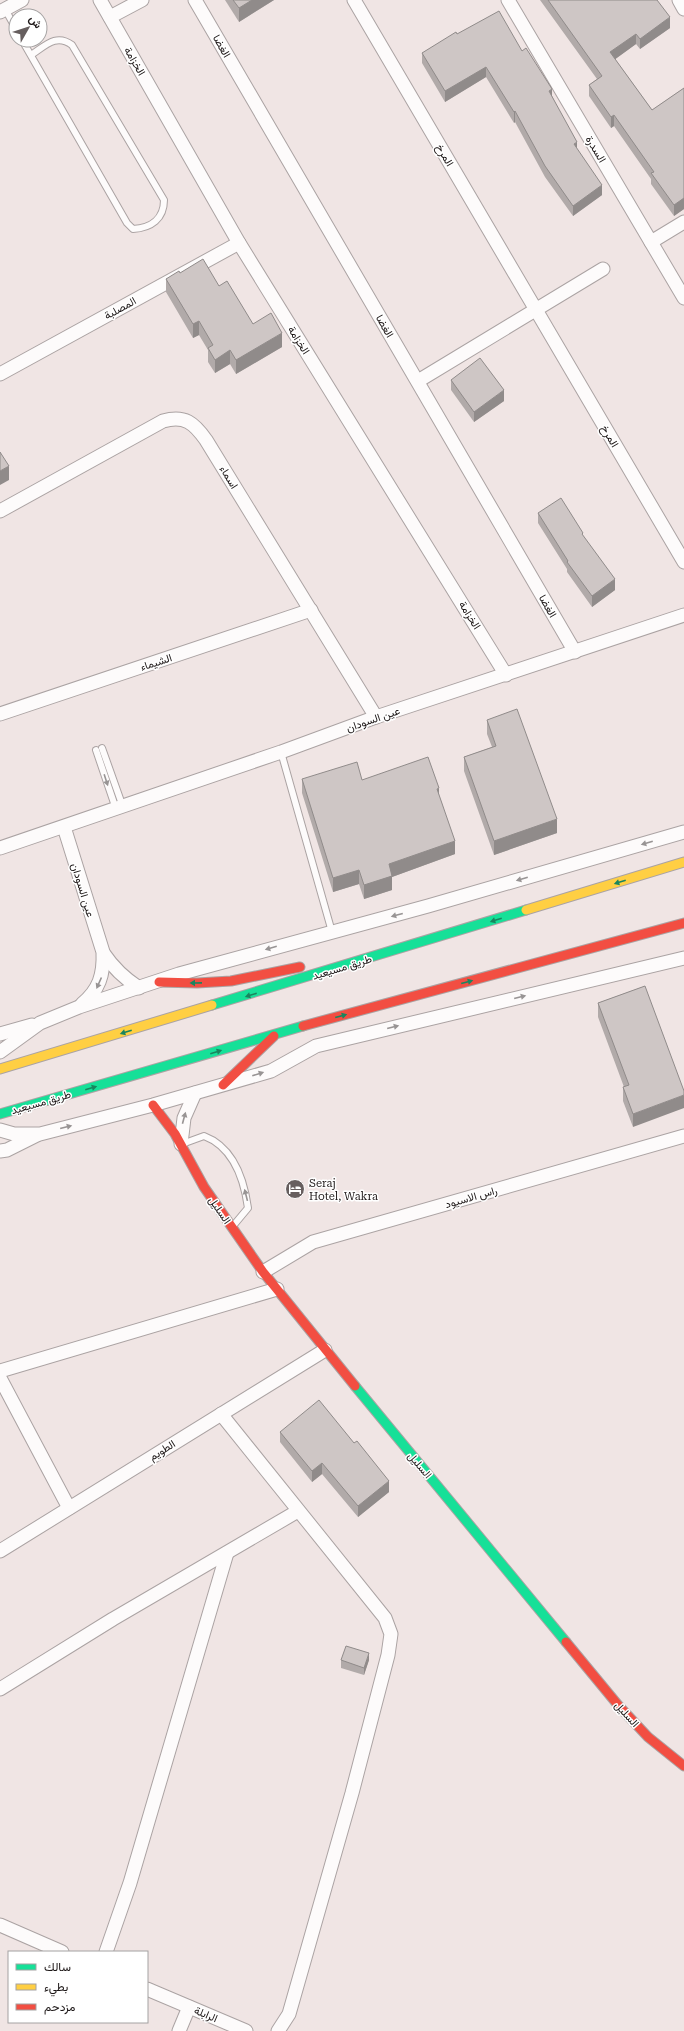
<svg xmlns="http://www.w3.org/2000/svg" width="684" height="2031" font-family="'Roboto Serif',Vazirmatn,serif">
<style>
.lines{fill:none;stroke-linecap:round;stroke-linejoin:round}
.lane-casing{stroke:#aba3a3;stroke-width:8}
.street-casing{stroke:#aba3a3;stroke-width:15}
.fast-casing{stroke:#aba3a3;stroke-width:11}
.slow-casing{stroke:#aba3a3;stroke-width:11}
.jam-casing{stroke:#aba3a3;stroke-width:11}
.lane{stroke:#fdfbfb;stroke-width:6}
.street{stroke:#fdfbfb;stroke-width:13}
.fast{stroke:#16e098;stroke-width:9}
.slow{stroke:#ffcf43;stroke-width:9}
.jam{stroke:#f24e42;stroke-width:9}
.wall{fill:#b1aaa9}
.shaded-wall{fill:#908b8a}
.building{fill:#cec6c5;stroke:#908b8a}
.oneway{fill:#989494}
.oneway2{fill:#19855e}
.labels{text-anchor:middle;stroke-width:3;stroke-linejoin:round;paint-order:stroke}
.street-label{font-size:11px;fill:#1c1616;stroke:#fff}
.poi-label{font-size:11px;fill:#1c1616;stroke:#fff;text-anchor:start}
</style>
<rect width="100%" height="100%" fill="#f0e5e4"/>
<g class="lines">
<defs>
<g id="lane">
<path d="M 5,9 L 16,29"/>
<path d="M 22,40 L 127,223 L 133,229 C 151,228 164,219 164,200 L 72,45 C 56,33 45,46 31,55"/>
<path d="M 102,748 L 123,807"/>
<path d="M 96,750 L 116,809"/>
<path d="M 281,752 L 332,932"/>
<path d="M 182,1144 L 204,1136 C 233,1147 244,1179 248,1208 L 233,1226"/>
</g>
<g id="street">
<path d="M 100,0 L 239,243 L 506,675"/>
<path d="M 195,0 L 575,652"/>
<path d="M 354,0 L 684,562"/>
<path d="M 508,0 L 684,298"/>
<path d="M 679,0 L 684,9"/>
<path d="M 0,12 L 22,0"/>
<path d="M 110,17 L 142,0"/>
<path d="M 651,242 L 684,222"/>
<path d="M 0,374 L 239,243"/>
<path d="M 418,381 L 603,269"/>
<path d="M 0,511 L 163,421 C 185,415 194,423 206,440 L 376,717"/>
<path d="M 0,714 L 311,610"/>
<path d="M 64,827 L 103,952 C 104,975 99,990 82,1004"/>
<path d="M 0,848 L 281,752 L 376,717 L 684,615"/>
<path d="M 104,954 C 114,969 124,978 139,988"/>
<path d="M 0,1034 L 32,1025"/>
<path d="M 0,1052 L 40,1023 L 79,1007 L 179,974 L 428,906 L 684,832"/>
<path d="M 0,1130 L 14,1134 L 40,1134 L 153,1105 L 271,1071 L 316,1046 L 684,958"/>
<path d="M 181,1144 L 184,1118 L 195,1093"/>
<path d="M 0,1151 L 7,1150 L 37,1135"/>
<path d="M 263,1272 L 313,1242 L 684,1136"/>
<path d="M 0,1371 L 277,1289"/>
<path d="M 0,1378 L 69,1508"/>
<path d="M 221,1414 L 385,1618 L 391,1634 L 388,1655 L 352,1793 L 289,2014 L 278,2031"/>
<path d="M 0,1551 L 325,1350"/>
<path d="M 0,1689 L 113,1619 L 298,1511"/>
<path d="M 0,1925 L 62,1952"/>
<path d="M 106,1952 L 130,1883 L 227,1553"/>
<path d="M 147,1989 L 246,2031"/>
<path d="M 179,2031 L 189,2007"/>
</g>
<g id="fast">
<path d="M 212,1005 L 526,910"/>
<path d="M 0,1114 L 303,1026"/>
<path d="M 355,1386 L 566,1642"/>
</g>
<g id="slow">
<path d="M 526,910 L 684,862"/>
<path d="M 0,1069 L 212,1005"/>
</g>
<g id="jam">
<path d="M 159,982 L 197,983 L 231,981 L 300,967"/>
<path d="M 303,1026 L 684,923"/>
<path d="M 223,1085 L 274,1036"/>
<path d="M 153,1105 L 175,1134 L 204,1187 L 263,1272 L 355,1386"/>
<path d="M 566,1642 L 618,1705 L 648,1737 L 684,1766"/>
</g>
</defs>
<use href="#lane" class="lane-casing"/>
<use href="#street" class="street-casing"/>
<use href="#fast" class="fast-casing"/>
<use href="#slow" class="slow-casing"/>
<use href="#jam" class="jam-casing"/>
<use href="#lane" class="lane"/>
<use href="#street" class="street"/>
<use href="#fast" class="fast"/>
<use href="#slow" class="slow"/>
<use href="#jam" class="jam"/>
</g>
<g class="wall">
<path d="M 225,0 L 274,0 L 239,22 Z"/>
<path d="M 540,0 L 657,0 L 670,28 L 640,49 L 636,44 L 615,59 L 652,110 L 684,88 L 684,209 L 674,216 L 651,184 L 651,179 L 614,126 L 611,128 L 589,96 L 589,85 L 597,79 Z"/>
<path d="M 457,34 L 522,51 L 552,96 L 577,149 L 602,195 L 573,216 L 545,177 L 515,122 L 514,123 L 486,77 L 445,102 L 422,63 L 422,53 Z"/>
<path d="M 180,273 L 219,286 L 253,324 L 282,347 L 236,374 L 230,364 L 215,373 L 208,362 L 208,350 L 199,335 L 193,338 L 166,292 L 166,279 Z"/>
<path d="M 451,380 L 504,401 L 474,422 L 451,390 Z"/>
<path d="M 538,513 L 583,536 L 615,590 L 592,607 L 567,572 L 567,569 L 538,523 Z"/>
<path d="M 487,720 L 557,833 L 494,855 L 464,771 L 464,757 L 492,747 L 487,734 Z"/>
<path d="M 302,779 L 439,797 L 455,854 L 392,877 L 392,890 L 364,899 L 359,884 L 333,892 L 302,793 Z"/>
<path d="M 645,986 L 633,1127 L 623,1101 L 623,1087 L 624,1087 L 598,1017 L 598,1003 Z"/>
<path d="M 280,1432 L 389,1492 L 358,1517 L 322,1474 L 312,1482 L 280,1442 Z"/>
<path d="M 341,1660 L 369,1660 L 364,1675 L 341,1668 Z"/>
</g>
<g class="shaded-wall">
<path d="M 252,0 L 274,0 L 239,22 L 239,8 Z"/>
<path d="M 670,17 L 670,28 L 640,49 L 640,39 Z"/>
<path d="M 636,34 L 636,44 L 610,63 L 610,52 Z"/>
<path d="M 486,67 L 486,77 L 445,102 L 445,91 Z"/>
<path d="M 552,89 L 552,99 L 549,91 Z"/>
<path d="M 515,111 L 515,122 L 514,123 L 514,112 Z"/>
<path d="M 614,115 L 614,126 L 611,128 L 611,117 Z"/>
<path d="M 577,142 L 577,153 L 574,144 Z"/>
<path d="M 602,185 L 602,195 L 573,216 L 573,206 Z"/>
<path d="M 684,198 L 684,209 L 674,216 L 674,205 Z"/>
<path d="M 199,321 L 199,335 L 193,338 L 193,324 Z"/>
<path d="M 282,333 L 282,347 L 236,374 L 236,360 Z"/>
<path d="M 230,350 L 230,364 L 215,373 L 215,360 Z"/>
<path d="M 504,390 L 504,401 L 474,422 L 474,412 Z"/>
<path d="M 9,466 L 9,480 L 0,485 L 0,471 Z"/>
<path d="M 615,579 L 615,590 L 592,607 L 592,596 Z"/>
<path d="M 439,788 L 439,802 L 437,789 Z"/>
<path d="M 557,819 L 557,833 L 494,855 L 494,841 Z"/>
<path d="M 455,841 L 455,854 L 392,877 L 392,890 L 364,899 L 364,885 L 389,864 Z"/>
<path d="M 359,870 L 359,884 L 333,892 L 333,878 Z"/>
<path d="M 684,1095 L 684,1108 L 633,1127 L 633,1114 Z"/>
<path d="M 322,1463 L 322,1474 L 312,1482 L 312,1471 Z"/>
<path d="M 389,1481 L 389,1492 L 358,1517 L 358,1506 Z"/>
<path d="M 369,1653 L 369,1660 L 364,1675 L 364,1668 Z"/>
</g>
<g class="building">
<path d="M 233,0 L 252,0 L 239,8 Z"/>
<path d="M 548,0 L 657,0 L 670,17 L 640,39 L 636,34 L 610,52 L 652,110 L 684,88 L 684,198 L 674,205 L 651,173 L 654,172 L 614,115 L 611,117 L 589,85 L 602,76 Z"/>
<path d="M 499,11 L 522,51 L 526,48 L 552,89 L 549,91 L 577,142 L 574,144 L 602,185 L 573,206 L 545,166 L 515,111 L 514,112 L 486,67 L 445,91 L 422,53 L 456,32 L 457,34 Z"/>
<path d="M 203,259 L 219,286 L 227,281 L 253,324 L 271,313 L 282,333 L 236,360 L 230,350 L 215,360 L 208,348 L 213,345 L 199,321 L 193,324 L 166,279 L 179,271 L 180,273 Z"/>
<path d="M 480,358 L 504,390 L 474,412 L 451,380 Z"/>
<path d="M 0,452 L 9,466 L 0,471 Z"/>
<path d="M 561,498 L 583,533 L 582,534 L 615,579 L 592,596 L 567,562 L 568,561 L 538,513 Z"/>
<path d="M 517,709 L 557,819 L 494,841 L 464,757 L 496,746 L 487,720 Z"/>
<path d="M 428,757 L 439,788 L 437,789 L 455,841 L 389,864 L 392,876 L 364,885 L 359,870 L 333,878 L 302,779 L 357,762 L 362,780 Z"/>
<path d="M 645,986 L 684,1091 L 684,1095 L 633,1114 L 623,1087 L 629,1085 L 598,1003 Z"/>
<path d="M 319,1400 L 354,1443 L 357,1441 L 389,1481 L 358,1506 L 322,1463 L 312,1471 L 280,1432 Z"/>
<path d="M 346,1646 L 369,1653 L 364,1668 L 341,1660 Z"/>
</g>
<defs><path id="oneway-solid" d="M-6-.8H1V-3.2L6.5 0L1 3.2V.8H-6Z"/></defs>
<g class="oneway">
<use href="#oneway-solid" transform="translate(106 780) rotate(72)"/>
<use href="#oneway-solid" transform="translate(647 843) rotate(164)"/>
<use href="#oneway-solid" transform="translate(522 879) rotate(164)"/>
<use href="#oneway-solid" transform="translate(397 915) rotate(165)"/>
<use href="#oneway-solid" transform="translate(271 948) rotate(164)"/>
<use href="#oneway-solid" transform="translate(99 983) rotate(114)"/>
<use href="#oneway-solid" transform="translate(520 997) rotate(-14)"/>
<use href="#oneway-solid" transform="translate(393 1027) rotate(-14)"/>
<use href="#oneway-solid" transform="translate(258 1074) rotate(-17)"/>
<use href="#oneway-solid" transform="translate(184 1118) rotate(-75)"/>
<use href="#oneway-solid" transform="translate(66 1127) rotate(-14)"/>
<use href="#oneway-solid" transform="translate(246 1195) rotate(-104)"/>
</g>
<g class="oneway2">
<use href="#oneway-solid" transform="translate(620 882) rotate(163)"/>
<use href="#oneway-solid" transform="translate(496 920) rotate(163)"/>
<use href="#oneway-solid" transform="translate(467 982) rotate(-15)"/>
<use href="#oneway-solid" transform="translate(196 983) rotate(179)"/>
<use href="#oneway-solid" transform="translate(251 995) rotate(163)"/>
<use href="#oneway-solid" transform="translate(341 1016) rotate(-15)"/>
<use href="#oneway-solid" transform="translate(126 1032) rotate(163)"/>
<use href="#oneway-solid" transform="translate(216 1052) rotate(-17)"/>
<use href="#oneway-solid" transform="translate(91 1088) rotate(-16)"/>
</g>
<defs>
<symbol id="hotel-disc" viewBox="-11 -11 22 22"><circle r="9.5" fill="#665e5e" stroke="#fff"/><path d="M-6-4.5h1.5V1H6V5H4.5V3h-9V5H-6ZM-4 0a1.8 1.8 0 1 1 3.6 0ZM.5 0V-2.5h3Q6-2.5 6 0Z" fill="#fff"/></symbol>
</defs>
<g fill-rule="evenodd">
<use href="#hotel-disc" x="284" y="1178" width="22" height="22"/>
</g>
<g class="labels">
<g class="street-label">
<text transform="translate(222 46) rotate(60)" y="4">الغضا</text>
<text transform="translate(135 61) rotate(60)" y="4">الخزامة</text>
<text transform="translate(596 149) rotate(59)" y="4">السدرة</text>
<text transform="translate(445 155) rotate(60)" y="4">المرخ</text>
<text transform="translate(120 308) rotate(-29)" y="4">المصلبة</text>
<text transform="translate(385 326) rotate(60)" y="4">الغضا</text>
<text transform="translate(299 340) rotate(58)" y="4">الخزامة</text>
<text transform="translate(610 436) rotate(60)" y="4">المرخ</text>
<text transform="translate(229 477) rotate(58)" y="4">اسماء</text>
<text transform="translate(548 606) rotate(60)" y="4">الغضا</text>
<text transform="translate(470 615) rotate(58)" y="4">الخزامة</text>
<text transform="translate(156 662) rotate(-18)" y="4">الشيماء</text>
<text transform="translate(373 719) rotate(-19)" y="4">عين السودان</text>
<text transform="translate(83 890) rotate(73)" y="4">عين السودان</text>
<text transform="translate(342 967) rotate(-17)" y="4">طريق مسيعيد</text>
<text transform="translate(41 1102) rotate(-16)" y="4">طريق مسيعيد</text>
<text transform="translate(471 1197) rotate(-16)" y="4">راس الاسيود</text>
<text transform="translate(220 1210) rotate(56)" y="4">السليل</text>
<text transform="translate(162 1450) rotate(-32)" y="4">الطويم</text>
<text transform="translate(420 1465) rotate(50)" y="4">السليل</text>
<text transform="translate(627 1714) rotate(48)" y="4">السليل</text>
<text transform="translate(206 2014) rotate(23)" y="4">الرابلة</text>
</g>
<g class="poi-label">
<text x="309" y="1187">Seraj<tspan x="309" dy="13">Hotel, Wakra</tspan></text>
</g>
</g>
<rect x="8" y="1951" width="140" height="72" fill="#ffffff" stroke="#a4a2a2"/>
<rect x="16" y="1964" width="20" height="6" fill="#16e098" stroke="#a4a2a2"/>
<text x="44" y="1971" font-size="12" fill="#1c1616">سالك</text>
<rect x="16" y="1984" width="20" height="6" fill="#ffcf43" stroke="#a4a2a2"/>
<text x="44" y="1991" font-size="12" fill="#1c1616">بطيء</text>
<rect x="16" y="2004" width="20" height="6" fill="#f24e42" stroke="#a4a2a2"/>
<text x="44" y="2011" font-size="12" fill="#1c1616">مزدحم</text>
<g transform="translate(28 28) rotate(51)"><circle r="19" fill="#ffffff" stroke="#a4a2a2"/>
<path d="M0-3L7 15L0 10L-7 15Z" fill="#665e5e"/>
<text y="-6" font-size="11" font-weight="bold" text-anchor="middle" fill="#1c1616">ش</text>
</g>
</svg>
